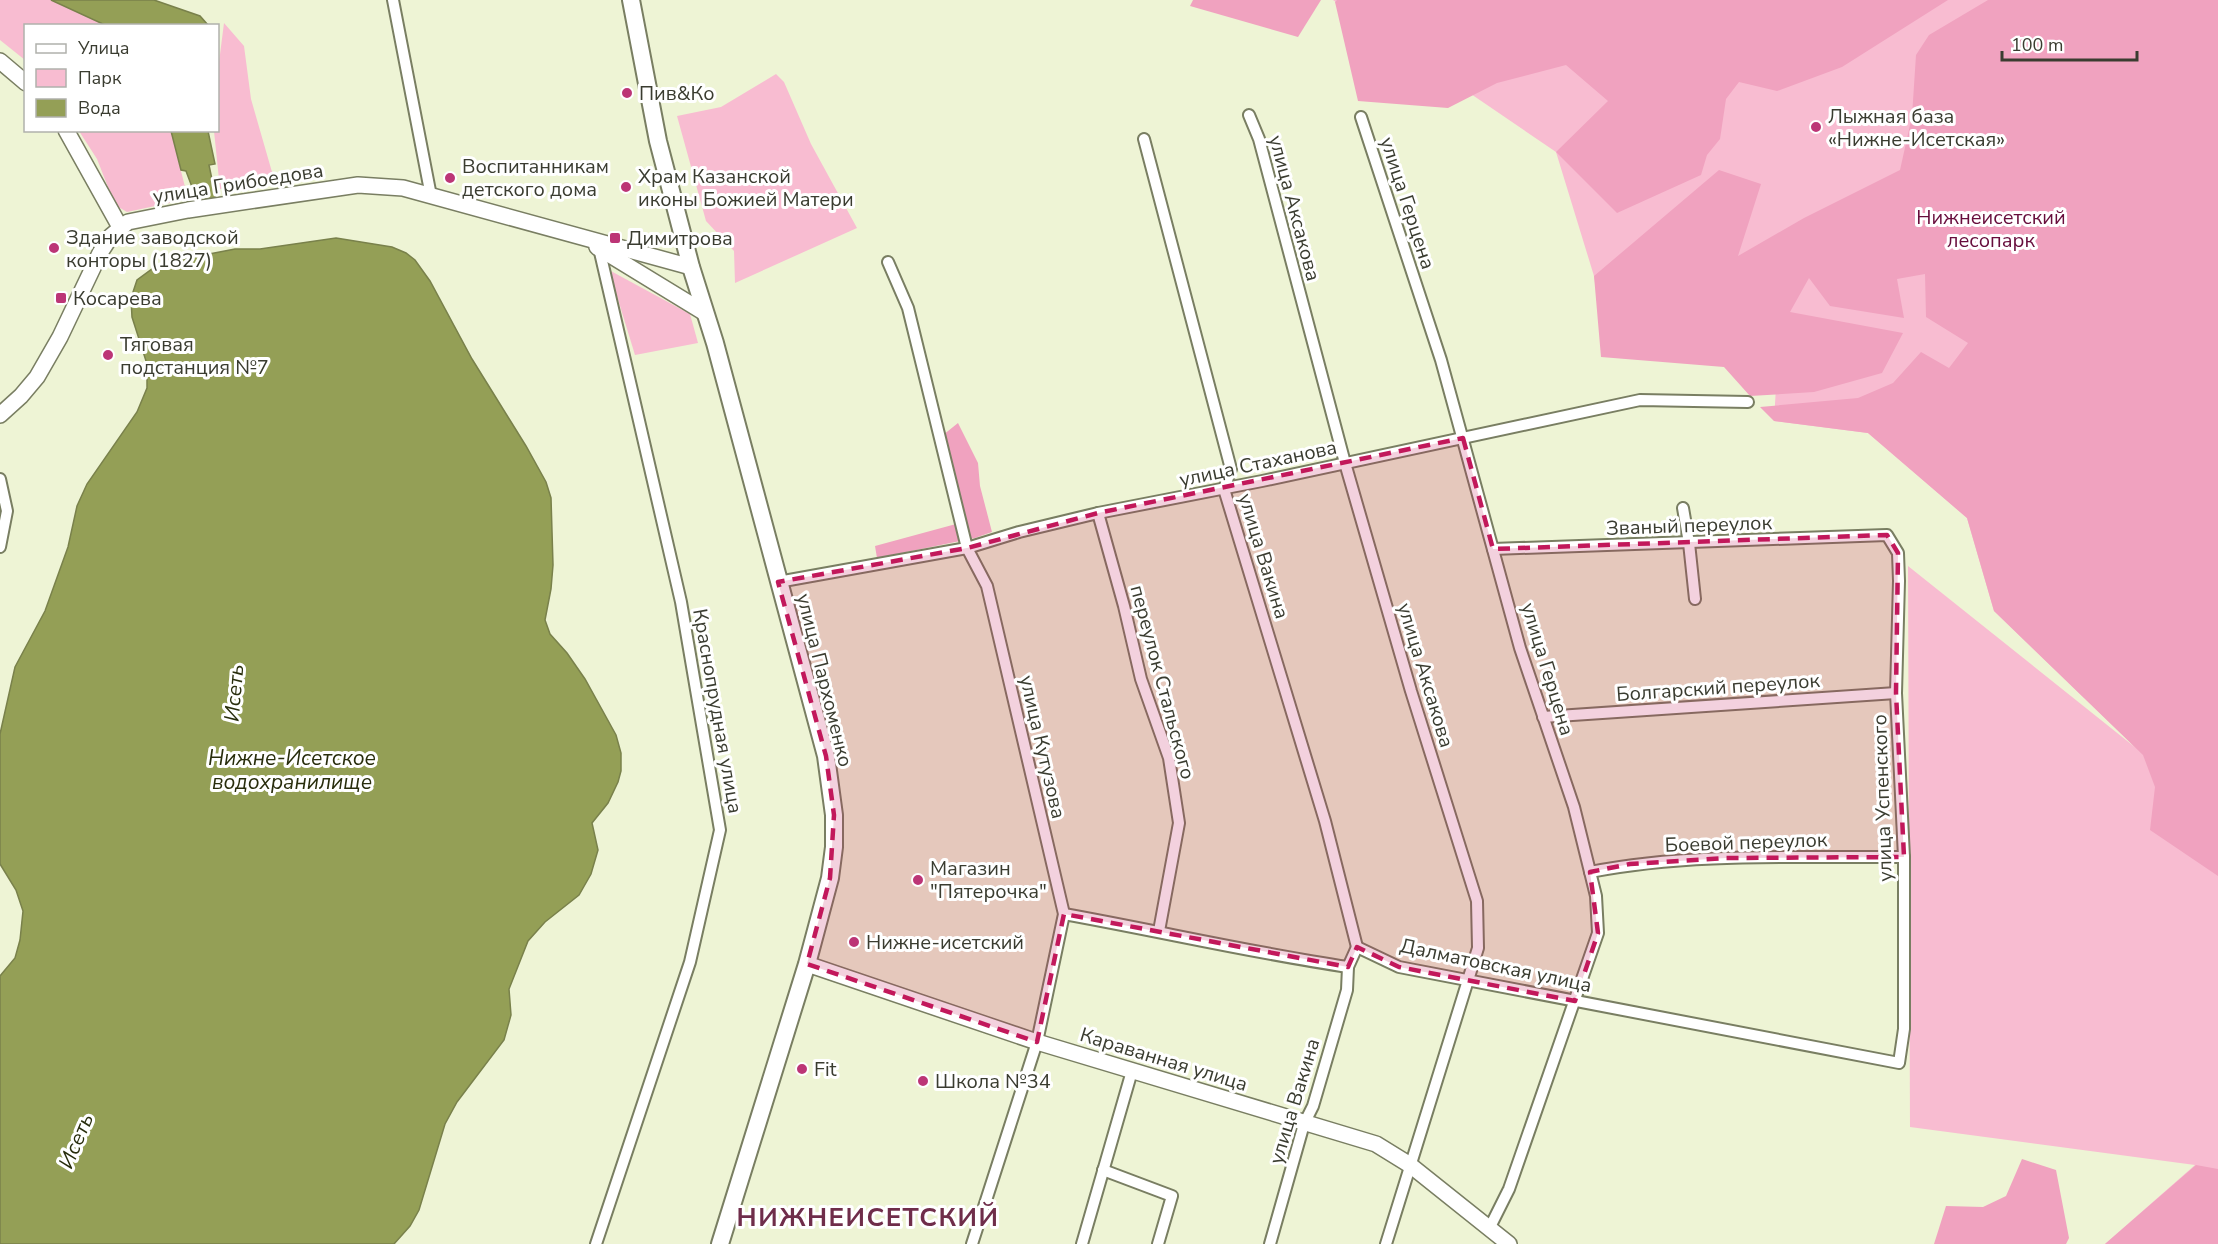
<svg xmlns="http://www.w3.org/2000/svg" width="2218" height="1244" font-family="'Nunito Sans',sans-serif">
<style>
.green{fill:#f8bcd1}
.forest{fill:#f0a2bf}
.water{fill:#949f56;stroke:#79814b;stroke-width:1.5}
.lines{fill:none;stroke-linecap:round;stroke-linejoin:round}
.street-casing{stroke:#797e62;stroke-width:14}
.secondary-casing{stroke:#797e62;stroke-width:18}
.primary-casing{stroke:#797e62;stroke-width:20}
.street{stroke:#fff;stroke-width:10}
.secondary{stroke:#fff;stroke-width:15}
.primary{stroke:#fff;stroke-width:16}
.marked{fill:#c2185b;fill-opacity:0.2;stroke:#c2185b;stroke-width:4.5;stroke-dasharray:12 8;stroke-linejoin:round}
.poi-dot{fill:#bc3576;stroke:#fff;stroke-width:2}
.labels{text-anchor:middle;stroke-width:6;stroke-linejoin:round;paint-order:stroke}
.poi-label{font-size:20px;fill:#3a3c30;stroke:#fff;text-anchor:start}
.street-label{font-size:20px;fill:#3a3c30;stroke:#fff}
.park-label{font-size:20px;fill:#670d3c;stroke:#fff}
.water-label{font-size:21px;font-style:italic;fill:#282d0c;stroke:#fff}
.district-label{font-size:26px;font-weight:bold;letter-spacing:1.5px;fill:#6f2d4a;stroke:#fff}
</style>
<rect width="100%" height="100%" fill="#eef4d5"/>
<g class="green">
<path d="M 0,0 L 51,0 L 105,25 L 26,26 L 25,60 L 0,40 Z"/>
<path d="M 1333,0 L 2218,0 L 2218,1244 L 2105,1244 L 2195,1165 L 1910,1127 L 1908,566 L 2136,748 L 1994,611 L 1967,518 L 1868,433 L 1774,421 L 1780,319 L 1606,352 L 1594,276 L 1556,152 Z"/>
<path d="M 224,23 L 244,46 L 251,99 L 274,179 L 220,189 L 214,131 L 218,130 L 218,70 Z"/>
<path d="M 776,74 L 784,82 L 811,144 L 857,228 L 735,283 L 734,251 L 706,221 L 677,116 L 721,107 Z"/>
<path d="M 79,131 L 171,131 L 188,199 L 127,212 L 115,205 L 97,159 Z"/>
<path d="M 609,270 L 690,314 L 698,343 L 635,355 Z"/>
</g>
<g class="forest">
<path d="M 1193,0 L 1321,0 L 1298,37 L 1190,6 Z"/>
<path d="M 1337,0 L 1948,0 L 1842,67 L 1777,91 L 1739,82 L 1726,99 L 1720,139 L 1707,155 L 1701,175 L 1617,213 L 1556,152 L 1608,101 L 1566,65 L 1497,83 L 1448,108 L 1358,101 L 1335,2 Z"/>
<path d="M 1988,0 L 2218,0 L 2218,876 L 2150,830 L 2155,787 L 2143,755 L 1994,611 L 1967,518 L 1868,433 L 1774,421 L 1760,407 L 1858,398 L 1893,383 L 1921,352 L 1949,368 L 1968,343 L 1926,317 L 1925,274 L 1897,279 L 1904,318 L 1830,306 L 1809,278 L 1790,312 L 1903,333 L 1882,373 L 1814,392 L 1750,396 L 1724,367 L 1601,357 L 1594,276 L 1719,170 L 1761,184 L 1738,256 L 1804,218 L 1900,170 L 1912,116 L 1916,55 L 1929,35 Z"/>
<path d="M 958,423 L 978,463 L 980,486 L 992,532 L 975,538 L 877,558 L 875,546 L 956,524 L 943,435 Z"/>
<path d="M 2022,1159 L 2056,1170 L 2069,1238 L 2066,1244 L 1934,1244 L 1946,1206 L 1983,1207 L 2006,1196 Z"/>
<path d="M 2196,1165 L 2218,1169 L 2218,1244 L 2105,1244 Z"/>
</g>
<g class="water">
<path d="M 51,0 L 154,0 L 200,16 L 208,25 L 105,25 Z"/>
<path d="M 171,131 L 208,131 L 215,164 L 209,165 L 216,199 L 198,203 L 186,171 L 181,170 Z"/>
<path d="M 336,238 L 392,247 L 406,253 L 415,260 L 430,281 L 472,359 L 526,446 L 546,482 L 551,498 L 553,565 L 551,589 L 545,620 L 550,634 L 567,653 L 585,679 L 616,735 L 621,753 L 621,771 L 618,782 L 608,803 L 592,823 L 598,850 L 591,874 L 579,895 L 545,922 L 528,941 L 509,989 L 511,1015 L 504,1040 L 457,1102 L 445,1124 L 419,1210 L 410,1226 L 394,1244 L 0,1244 L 0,976 L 15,958 L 20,940 L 23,911 L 16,890 L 0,864 L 0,734 L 15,667 L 45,611 L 68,547 L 77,506 L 87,484 L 137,412 L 147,388 L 147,364 L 132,317 L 131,298 L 137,280 L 152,269 L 168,263 L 204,255 L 235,249 L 260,249 Z"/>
</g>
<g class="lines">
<defs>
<g id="street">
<path d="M 393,0 L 431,196"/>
<path d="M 1249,115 L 1259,139 L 1345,463 L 1411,691 L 1477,901 L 1478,948 L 1386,1244"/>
<path d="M 1361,117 L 1441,360 L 1520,648 L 1574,807 L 1596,896 L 1598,933 L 1509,1189 L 1490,1227"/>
<path d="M 1144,139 L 1231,469 L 1224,489 L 1325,821 L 1357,947"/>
<path d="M 888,262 L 908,308 L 967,548 L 987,586 L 1064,914 L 1037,1042 L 972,1244"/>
<path d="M 0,479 L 7,511 L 0,547"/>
<path d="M 1683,508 L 1689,543 L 1695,599"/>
<path d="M 1098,513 L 1124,606 L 1141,679 L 1169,758 L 1179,823 L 1159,931"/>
<path d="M 778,582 L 967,548 L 1019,532 L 1098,513 L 1262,481 L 1640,400 L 1748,402"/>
<path d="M 1543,717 L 1896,693"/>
<path d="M 1590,872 C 1692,852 1800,858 1904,857"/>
<path d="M 1064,914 C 1159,931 1253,953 1348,967 L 1357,947 L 1399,967 L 1899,1063 L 1904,1029 L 1904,857 L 1896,693 L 1899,581 L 1898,553 L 1887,535 L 1493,549"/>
<path d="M 1103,1170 L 1172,1196 L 1158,1244"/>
<path d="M 596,1244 L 690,962 L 720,830 L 681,602 L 599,248"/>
<path d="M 1082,1244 L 1132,1071"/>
<path d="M 1270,1244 L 1304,1124 L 1313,1106 L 1347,990 L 1348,967"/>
</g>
<g id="secondary">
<path d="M 0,61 L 26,83"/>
<path d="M 66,130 L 120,227"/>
<path d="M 597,247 L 705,313"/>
<path d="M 0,415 L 21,396 L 37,377 L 60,337 L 100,253 L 111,236 L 128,222 L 188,210 L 358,185 L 403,188 L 691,267"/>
<path d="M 807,964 L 1037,1042 L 1376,1144 L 1410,1165 L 1509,1244"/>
</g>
<path id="primary" d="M 631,0 L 658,141 L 691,267 L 715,343 L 826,756 L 834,815 L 834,847 L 830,878 L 807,964 L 720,1244"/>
</defs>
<use href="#street" class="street-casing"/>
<use href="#secondary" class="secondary-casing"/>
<use href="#primary" class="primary-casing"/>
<use href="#street" class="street"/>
<use href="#secondary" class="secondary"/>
<use href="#primary" class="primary"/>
</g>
<path class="marked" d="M 1463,438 L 1493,549 L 1887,535 L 1898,553 L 1896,693 L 1904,857 L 1726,858 L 1630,864 L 1590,872 L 1598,933 L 1575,1001 L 1399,967 L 1357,947 L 1348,967 L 1064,914 L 1037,1042 L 807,964 L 830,878 L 834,815 L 826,756 L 778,582 L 967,548 L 1098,513 Z"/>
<g class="poi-dot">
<circle cx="627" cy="93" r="6"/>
<circle cx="1816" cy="127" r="6"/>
<circle cx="450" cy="178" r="6"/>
<circle cx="626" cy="187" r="6"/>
<rect x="609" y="232" width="12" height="12" rx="3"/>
<circle cx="54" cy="248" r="6"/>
<rect x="55" y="292" width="12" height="12" rx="3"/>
<circle cx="108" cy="355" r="6"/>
<circle cx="918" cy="880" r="6"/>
<circle cx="854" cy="942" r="6"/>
<circle cx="802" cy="1069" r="6"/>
<circle cx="923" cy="1081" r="6"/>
</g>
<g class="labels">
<g class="poi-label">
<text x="639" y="100">Пив&amp;Ко</text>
<text x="1828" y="123">Лыжная база<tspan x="1828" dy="23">«Нижне-Исетская»</tspan></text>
<text x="462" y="173">Воспитанникам<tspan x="462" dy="23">детского дома</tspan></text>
<text x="638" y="183">Храм Казанской<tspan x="638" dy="23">иконы Божией Матери</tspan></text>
<text x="66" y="244">Здание заводской<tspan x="66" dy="23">конторы (1827)</tspan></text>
<text x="627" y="245">Димитрова</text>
<text x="73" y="305">Косарева</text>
<text x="120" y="351">Тяговая<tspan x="120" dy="23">подстанция №7</tspan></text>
<text x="930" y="875">Магазин<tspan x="930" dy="23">"Пятерочка"</tspan></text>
<text x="866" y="949">Нижне-исетский</text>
<text x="814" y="1076">Fit</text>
<text x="935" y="1088">Школа №34</text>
</g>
<g class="street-label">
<text transform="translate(238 183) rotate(-9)" y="7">улица Грибоедова</text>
<text transform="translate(1408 203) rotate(72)" y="7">улица Герцена</text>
<text transform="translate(1295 208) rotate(75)" y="7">улица Аксакова</text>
<text transform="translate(1258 463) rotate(-12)" y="7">улица Стаханова</text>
<text transform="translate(1689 525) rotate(-2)" y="7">Званый переулок</text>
<text transform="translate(1264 556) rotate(73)" y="7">улица Вакина</text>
<text transform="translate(1548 669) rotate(73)" y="7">улица Герцена</text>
<text transform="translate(1426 675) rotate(73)" y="7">улица Аксакова</text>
<text transform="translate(825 680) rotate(76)" y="7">улица Пархоменко</text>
<text transform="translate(1163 682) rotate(75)" y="7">переулок Стальского</text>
<text transform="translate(1718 687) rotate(-4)" y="7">Болгарский переулок</text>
<text transform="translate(718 711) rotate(80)" y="7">Краснопрудная улица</text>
<text transform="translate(1043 747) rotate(77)" y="7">улица Кутузова</text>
<text transform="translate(1882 798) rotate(-92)" y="7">улица Успенского</text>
<text transform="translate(1746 842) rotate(-2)" y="7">Боевой переулок</text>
<text transform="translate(1496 965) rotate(12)" y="7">Далматовская улица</text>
<text transform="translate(1164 1059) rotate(17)" y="7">Караванная улица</text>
<text transform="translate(1294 1101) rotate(-73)" y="7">улица Вакина</text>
</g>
<g class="park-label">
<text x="1991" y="224">Нижнеисетский<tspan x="1991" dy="23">лесопарк</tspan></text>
</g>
<g class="water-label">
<text transform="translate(234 693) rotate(-85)" y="7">Исеть</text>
<text x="292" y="765">Нижне-Исетское<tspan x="292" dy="24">водохранилище</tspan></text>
<text transform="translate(76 1141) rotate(-67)" y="7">Исеть</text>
</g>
<g class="district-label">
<text x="868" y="1226">НИЖНЕИСЕТСКИЙ</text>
</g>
</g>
<rect x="24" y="24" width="195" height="108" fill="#ffffff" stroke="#b0b1ac" stroke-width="1.5"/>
<rect x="36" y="44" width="30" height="9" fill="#ffffff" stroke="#b0b1ac" stroke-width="1.5"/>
<text x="78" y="54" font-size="18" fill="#3a3c30">Улица</text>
<rect x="36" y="69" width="30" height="18" fill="#f8bcd1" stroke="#b0b1ac" stroke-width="1.5"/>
<text x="78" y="84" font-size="18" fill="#3a3c30">Парк</text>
<rect x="36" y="99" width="30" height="18" fill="#949f56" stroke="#b0b1ac" stroke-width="1.5"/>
<text x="78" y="114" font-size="18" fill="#3a3c30">Вода</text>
<path d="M2002 51v9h135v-9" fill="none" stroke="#3a3c30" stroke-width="3"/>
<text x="2011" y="51" font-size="18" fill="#3a3c30" stroke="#ffffff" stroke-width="4.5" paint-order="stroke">100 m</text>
</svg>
